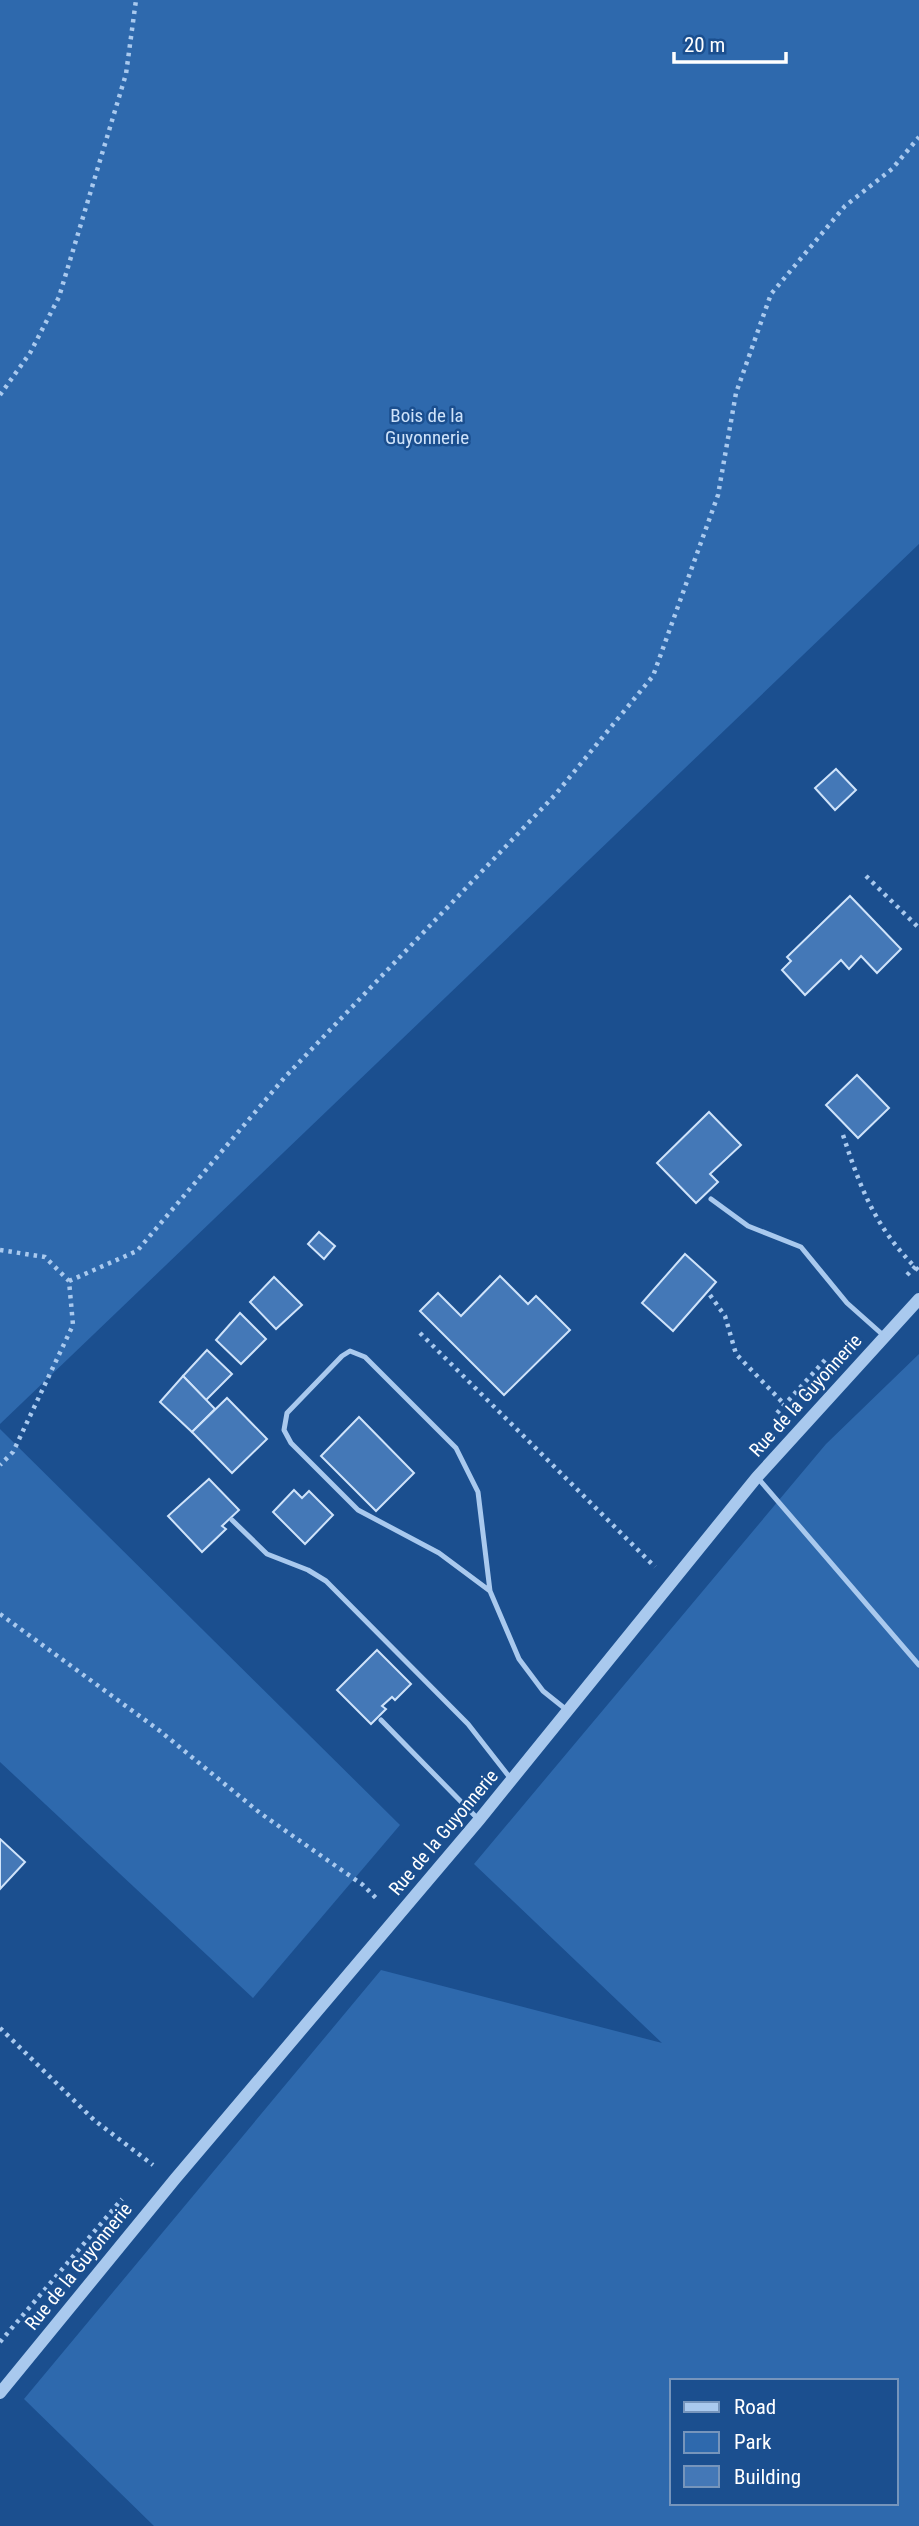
<svg xmlns="http://www.w3.org/2000/svg" width="919" height="2526" font-family="'Roboto Condensed',sans-serif">
<style>
.green{fill:#2e69ad;fill-rule:evenodd}
.building{fill:#4478b7;stroke:#cfe3fa;stroke-width:2}
.lines{fill:none;stroke-linecap:round;stroke-linejoin:round}
.path{stroke:#a9c9ee;stroke-width:4.5;stroke-dasharray:3.5 5;stroke-linecap:butt}
.service{stroke:#a9c9ee;stroke-width:5}
.tertiary{stroke:#a9c9ee;stroke-width:12}
.labels{text-anchor:middle;stroke-width:5;stroke-linejoin:round;paint-order:stroke}
.park-label{font-size:19px;fill:#cfe3fa;stroke:#1b4f8f}
.street-label{font-size:19px;fill:#fff;stroke:#1b4f8f}
</style>
<rect width="100%" height="100%" fill="#1b4f8f"/>
<g class="green">
<path d="M 0,0 L 919,0 L 919,544 L 0,1424 Z"/>
<path d="M 919,1354 L 919,2526 L 154,2526 L 24,2399 L 381,1970 L 662,2043 L 474,1864 L 826,1444 ZM 672,2381 L 896,2381 L 896,2503 L 672,2503 Z"/>
<path d="M 0,1429 L 400,1825 L 253,1998 L 0,1762 Z"/>
</g>
<g class="building">
<path d="M 836,769 L 856,790 L 835,810 L 815,788 Z"/>
<path d="M 850,896 L 901,949 L 877,973 L 861,956 L 849,969 L 841,960 L 805,995 L 782,970 L 791,961 L 787,957 Z"/>
<path d="M 857,1075 L 889,1108 L 858,1138 L 826,1105 Z"/>
<path d="M 709,1112 L 741,1145 L 710,1174 L 718,1182 L 696,1203 L 657,1163 Z"/>
<path d="M 319,1232 L 335,1246 L 324,1259 L 308,1244 Z"/>
<path d="M 685,1254 L 716,1282 L 673,1331 L 642,1303 Z"/>
<path d="M 500,1276 L 528,1304 L 536,1296 L 570,1330 L 504,1395 L 420,1311 L 438,1293 L 461,1316 Z"/>
<path d="M 274,1277 L 302,1305 L 276,1329 L 250,1302 Z"/>
<path d="M 240,1313 L 266,1339 L 241,1364 L 216,1340 Z"/>
<path d="M 207,1350 L 232,1374 L 206,1400 L 183,1376 Z"/>
<path d="M 183,1376 L 215,1409 L 192,1432 L 160,1402 Z"/>
<path d="M 227,1398 L 267,1439 L 232,1473 L 192,1432 Z"/>
<path d="M 359,1417 L 414,1473 L 376,1511 L 321,1456 Z"/>
<path d="M 209,1479 L 239,1510 L 222,1526 L 226,1529 L 202,1552 L 168,1516 Z"/>
<path d="M 294,1490 L 302,1498 L 309,1491 L 333,1515 L 305,1544 L 273,1512 Z"/>
<path d="M 377,1650 L 411,1684 L 395,1700 L 392,1697 L 382,1706 L 386,1709 L 371,1724 L 337,1690 Z"/>
<path d="M 0,1839 L 25,1862 L 0,1889 Z"/>
</g>
<g class="lines">
<g class="path">
<path d="M 0,395 L 30,353 L 59,297 L 126,74 L 136,0"/>
<path d="M 866,876 L 919,928"/>
<path d="M 843,1135 C 861,1190 876,1229 919,1271"/>
<path d="M 0,1250 L 45,1257 L 69,1281 L 73,1325 L 13,1452 L 0,1465"/>
<path d="M 907,1275 L 919,1263"/>
<path d="M 69,1281 L 137,1251 L 285,1077 L 555,795 L 653,676 L 718,495 L 736,393 L 771,294 L 845,206 L 892,169 L 919,137"/>
<path d="M 710,1295 L 725,1316 L 736,1354 L 785,1405"/>
<path d="M 420,1333 L 655,1567"/>
<path d="M 777,1413 L 825,1360"/>
<path d="M 0,1614 L 160,1731 L 260,1813 L 363,1885 L 378,1900"/>
<path d="M 0,2028 L 94,2120 L 153,2165"/>
<path d="M 0,2342 L 122,2199"/>
</g>
<g class="service">
<path d="M 711,1199 L 748,1226 L 801,1247 L 847,1303 L 883,1335"/>
<path d="M 757,1477 L 919,1665"/>
<path d="M 232,1520 L 267,1554 L 308,1570 L 326,1581 L 468,1724 L 511,1779"/>
<path d="M 490,1591 L 439,1553 L 358,1510 L 291,1443 L 284,1430 L 287,1413 L 342,1356 L 350,1351 L 365,1357 L 456,1448 L 478,1492 L 490,1591 L 519,1659 L 543,1691 L 568,1711"/>
<path d="M 381,1720 L 479,1820"/>
</g>
<path class="tertiary" d="M 0,2393 L 175,2179 L 479,1820 L 757,1477 L 919,1299"/>
</g>
<g class="labels">
<g class="park-label">
<text x="427" y="422">Bois de la<tspan x="427" dy="22">Guyonnerie</tspan></text>
</g>
<g class="street-label">
<text transform="translate(805 1395) rotate(-48)" y="7">Rue de la Guyonnerie</text>
<text transform="translate(443 1832) rotate(-50)" y="7">Rue de la Guyonnerie</text>
<text transform="translate(78 2266) rotate(-51)" y="7">Rue de la Guyonnerie</text>
</g>
</g>
<rect x="670" y="2379" width="228" height="126" fill="#1b4f8f" stroke="#7695bc" stroke-width="2"/>
<rect x="684" y="2402" width="35" height="10" fill="#a9c9ee" stroke="#7695bc" stroke-width="2"/>
<text x="734" y="2414" font-size="21" fill="#ffffff">Road</text>
<rect x="684" y="2432" width="35" height="21" fill="#2e69ad" stroke="#7695bc" stroke-width="2"/>
<text x="734" y="2449" font-size="21" fill="#ffffff">Park</text>
<rect x="684" y="2466" width="35" height="21" fill="#4478b7" stroke="#7695bc" stroke-width="2"/>
<text x="734" y="2484" font-size="21" fill="#ffffff">Building</text>
<path d="M674 52v10h112v-10" fill="none" stroke="#ffffff" stroke-width="3.5"/>
<text x="684" y="52" font-size="21" fill="#ffffff" stroke="#1b4f8f" stroke-width="5" paint-order="stroke">20 m</text>
</svg>
